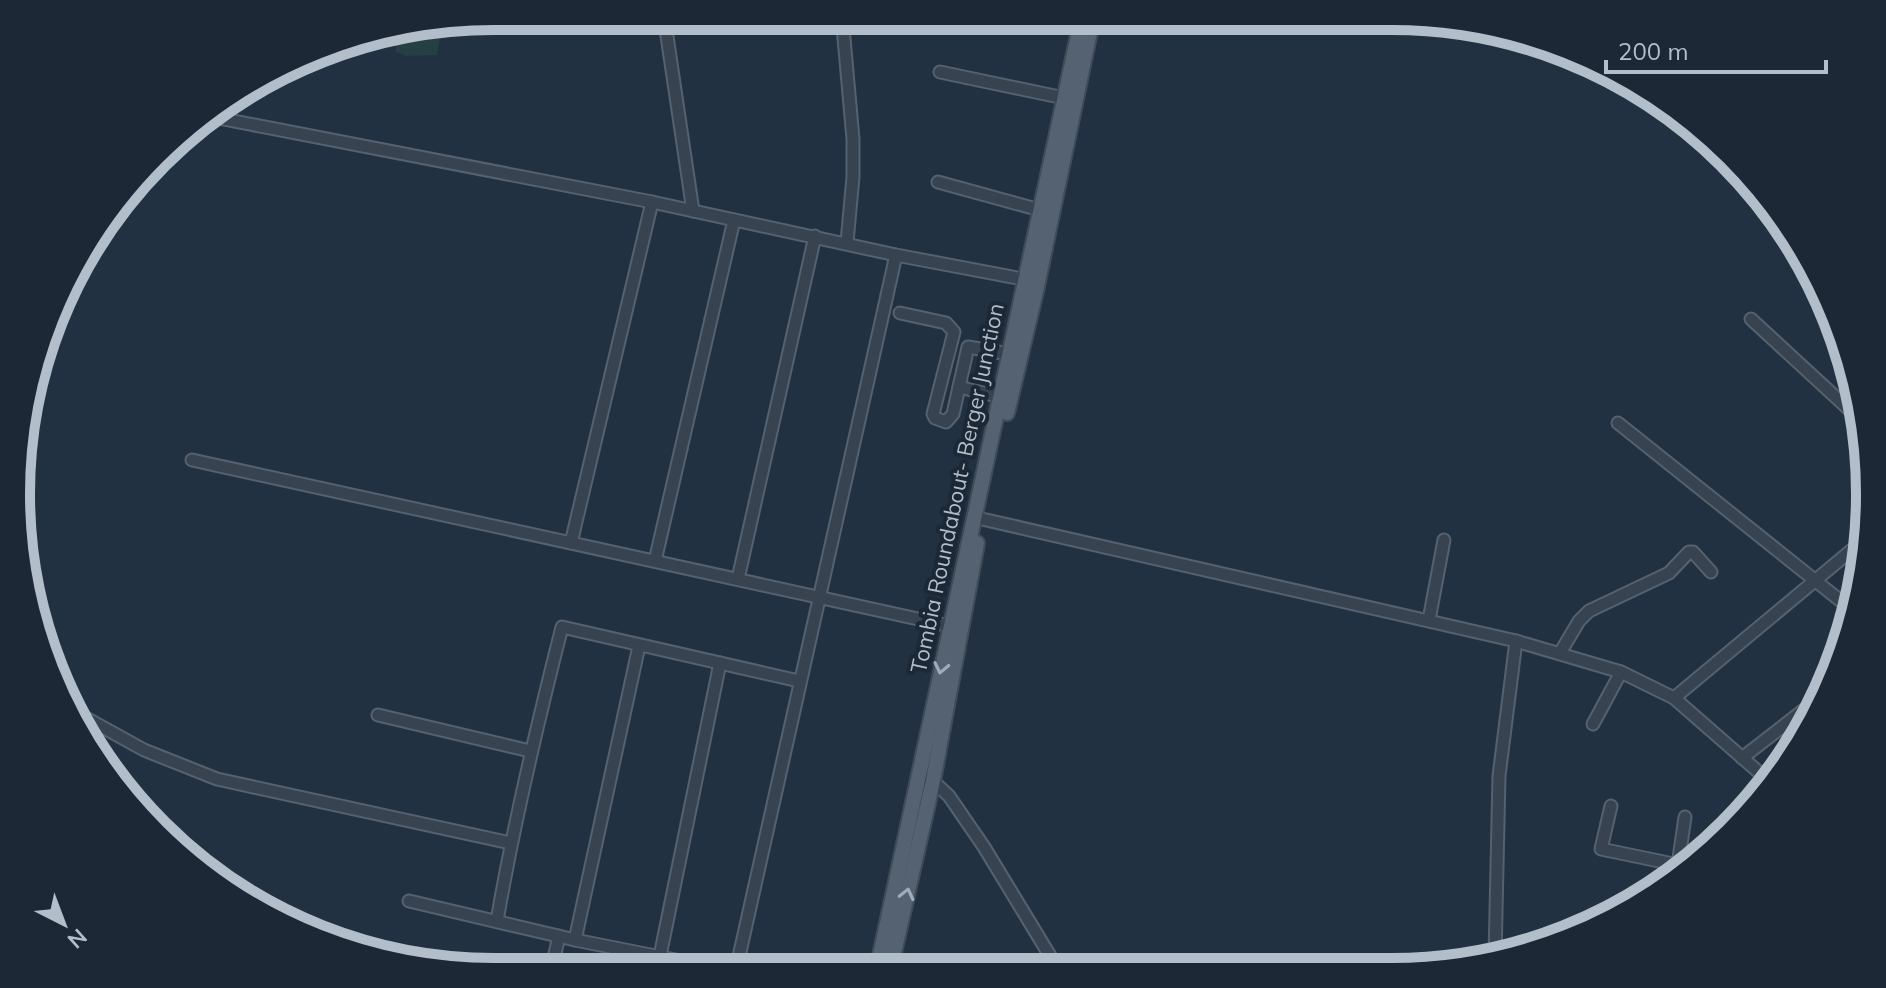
<svg xmlns="http://www.w3.org/2000/svg" width="1886" height="988" font-family="Mulish,sans-serif">
<style>
.green{fill:#244042}
.lines{fill:none;stroke-linecap:round;stroke-linejoin:round}
.minor-casing{stroke:#55616e;stroke-width:15}
.major-casing{stroke:#404c5a;stroke-width:18}
.minor{stroke:#374350;stroke-width:11}
.major{stroke:#556271;stroke-width:14}
.oneway{stroke:#a0acb9}
.labels{text-anchor:middle;stroke-width:8;stroke-linejoin:round;paint-order:stroke}
.street-label{font-size:22px;fill:#b3becb;stroke:#1c2836}
.rim{fill:none;stroke:#b3becb;stroke-width:10}
</style>
<rect width="100%" height="100%" fill="#223141"/>
<path class="green" d="M 442,25 L 437,55 L 406,56 L 396,52 L 396,32 Z"/>
<g class="lines">
<defs>
<g id="minor">
<path d="M 664,16 L 693,211"/>
<path d="M 842,16 L 853,139 L 853,177 L 847,242"/>
<path d="M 940,72 L 1064,98"/>
<path d="M 203,115 L 652,202 L 896,255 L 1033,281"/>
<path d="M 938,182 L 1040,210"/>
<path d="M 900,313 L 946,323 L 954,332 L 933,414 L 935,418 L 946,422 L 953,414 L 959,387"/>
<path d="M 1751,319 L 1854,414"/>
<path d="M 1001,397 L 959,387 L 968,347 L 1009,354"/>
<path d="M 1618,423 L 1847,606"/>
<path d="M 192,460 L 950,626"/>
<path d="M 982,519 L 1516,641 L 1621,672 L 1674,698 L 1770,782"/>
<path d="M 571,543 L 652,202"/>
<path d="M 655,561 L 734,220"/>
<path d="M 738,579 L 815,236"/>
<path d="M 1429,620 L 1444,540"/>
<path d="M 1560,653 L 1579,621 L 1589,611 L 1669,573 L 1689,552 L 1693,552 L 1711,572"/>
<path d="M 1674,698 L 1865,539"/>
<path d="M 68,708 L 144,750 L 217,779 L 510,843"/>
<path d="M 378,715 L 530,751"/>
<path d="M 1593,724 L 1621,672"/>
<path d="M 1742,758 L 1823,695"/>
<path d="M 918,777 L 933,781 L 949,796 L 984,847 L 1058,969"/>
<path d="M 1611,806 L 1601,849 L 1678,865 L 1688,864"/>
<path d="M 1678,865 L 1685,817"/>
<path d="M 409,901 L 575,940 L 726,970"/>
<path d="M 497,921 C 514,822 537,725 562,627 L 799,681"/>
<path d="M 575,940 L 639,646"/>
<path d="M 660,956 L 720,663"/>
<path d="M 1495,957 L 1499,776 L 1516,641"/>
<path d="M 736,970 L 896,255"/>
<path d="M 551,971 L 559,936"/>
</g>
<g id="major">
<path d="M 1007,413 L 1036,291 L 1093,17"/>
<path d="M 877,970 L 1082,17"/>
<path d="M 890,970 L 933,781 L 977,543"/>
</g>
</defs>
<use href="#minor" class="minor-casing"/>
<use href="#major" class="major-casing"/>
<use href="#minor" class="minor"/>
<use href="#major" class="major"/>
</g>
<defs><path id="oneway-chevron" d="M-2-3.5L2.5 0L-2 3.5" fill="none" stroke-width="1.6" stroke-linecap="round" stroke-linejoin="round" transform="scale(2)"/></defs>
<g class="oneway">
<use href="#oneway-chevron" transform="translate(941 668) rotate(102)"/>
<use href="#oneway-chevron" transform="translate(907 894) rotate(-77)"/>
</g>
<g class="labels">
<g class="street-label">
<text transform="translate(957 488) rotate(-78)" y="8">Tombia Roundabout- Berger Junction</text>
</g>
</g>
<path d="M0 0H1886V988H0ZM494 30H1392A464 464 0 0 1 1856 494V494A464 464 0 0 1 1392 958H494A464 464 0 0 1 30 494V494A464 464 0 0 1 494 30Z" fill="#1c2836" fill-rule="evenodd"/>
<path class="rim" d="M494 30H1392A464 464 0 0 1 1856 494V494A464 464 0 0 1 1392 958H494A464 464 0 0 1 30 494V494A464 464 0 0 1 494 30Z"/>
<g transform="translate(64 924) rotate(138)" stroke="#1c2836" stroke-width="6" paint-order="stroke">
<path d="M0-6L14 30L0 20L-14 30Z" fill="#b3becb"/>
<text y="-12" font-size="22" font-weight="bold" text-anchor="middle" fill="#b3becb">N</text>
</g>
<path d="M1606 60v12h220v-12" fill="none" stroke="#b3becb" stroke-width="4"/>
<text x="1618" y="60" font-size="24" fill="#b3becb" stroke="#1c2836" stroke-width="6" paint-order="stroke">200 m</text>
</svg>
